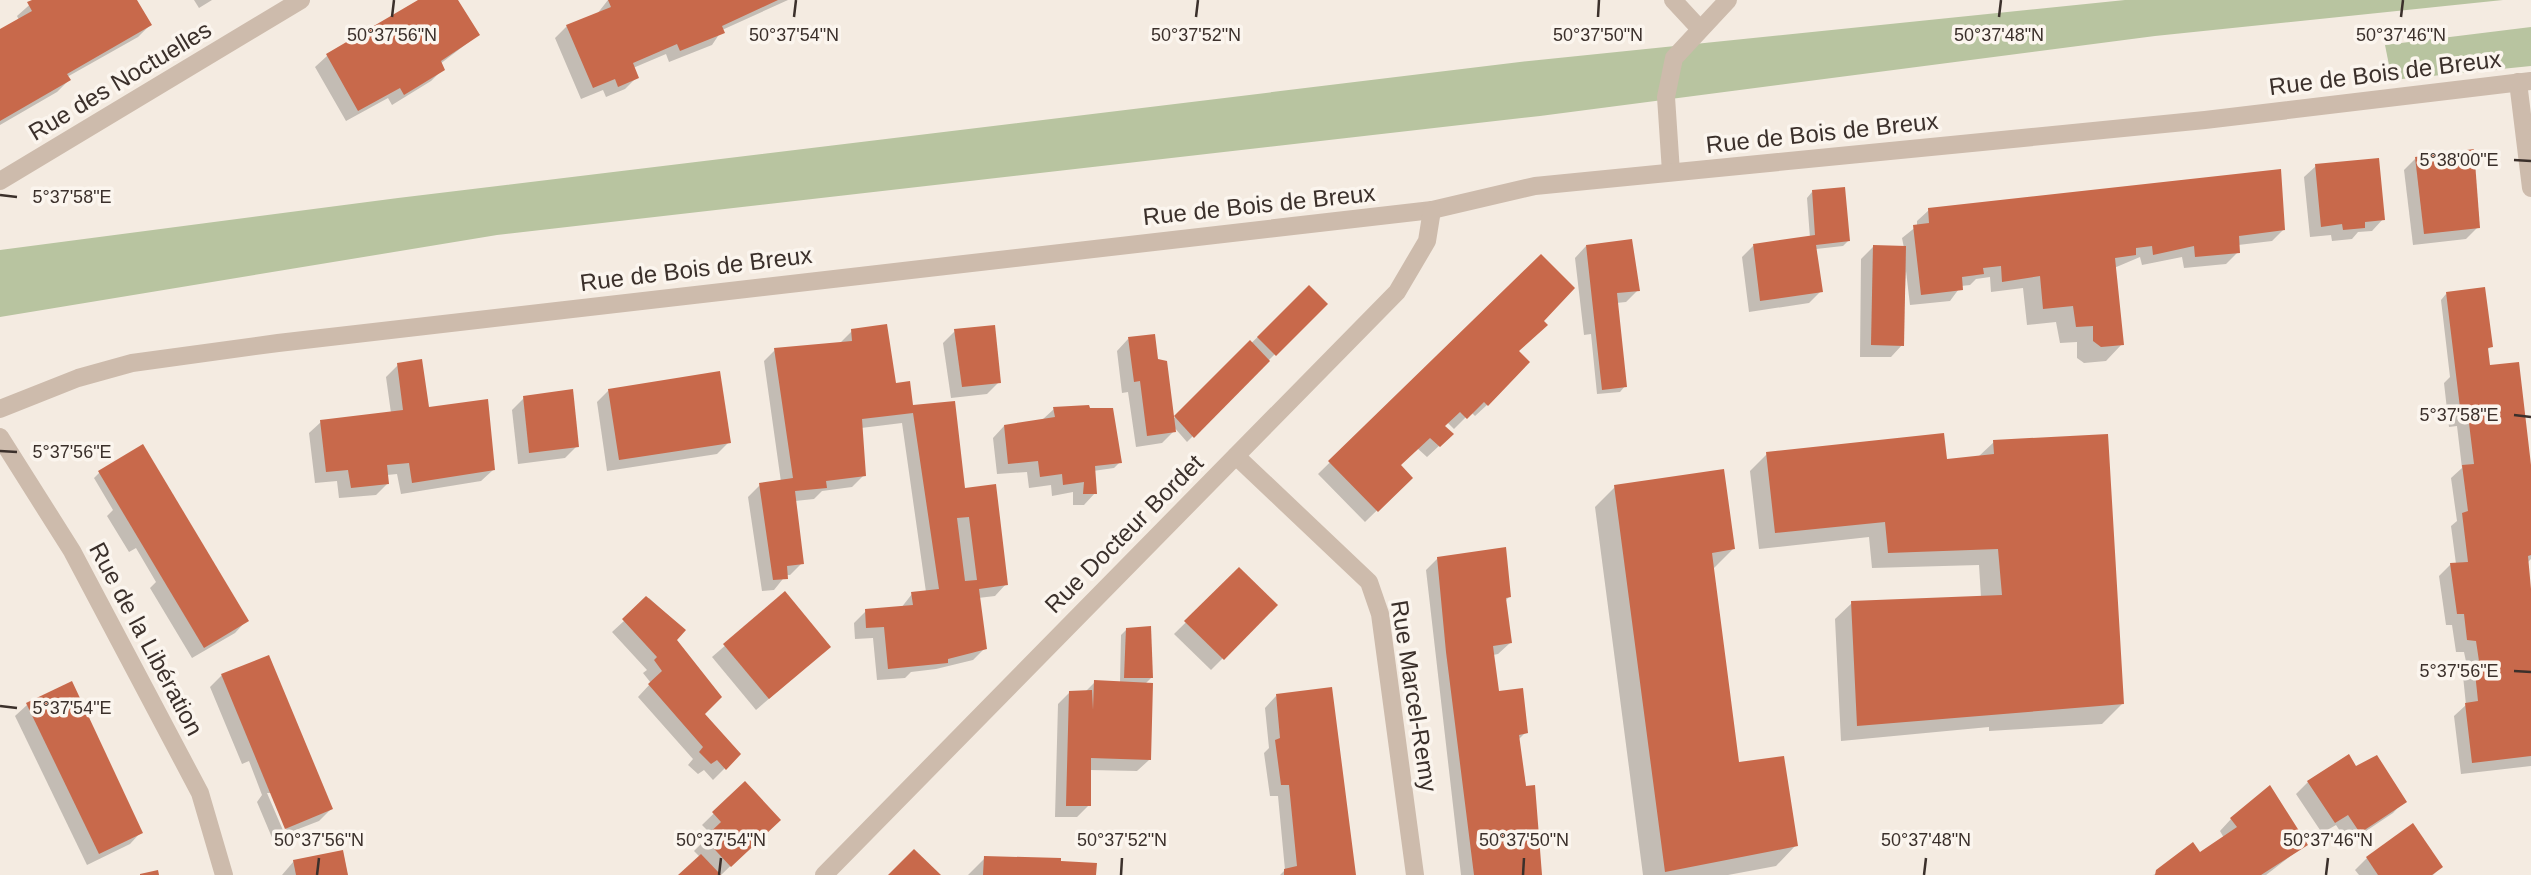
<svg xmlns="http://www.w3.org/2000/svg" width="2531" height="875" font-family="Helvetica,sans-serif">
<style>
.green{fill:#b8c4a0}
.shadow{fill:#0003}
.building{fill:#c8694b;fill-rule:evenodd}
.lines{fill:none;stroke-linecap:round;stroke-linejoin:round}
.minor{stroke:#cdbbac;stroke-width:18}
.ticks{fill:none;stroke:#3b302b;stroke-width:2.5}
.labels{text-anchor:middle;stroke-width:7;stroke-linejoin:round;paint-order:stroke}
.street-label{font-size:24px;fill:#3b302b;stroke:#fbf5ee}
.ticks-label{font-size:18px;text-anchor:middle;fill:#3b302b;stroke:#fbf5ee;stroke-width:7;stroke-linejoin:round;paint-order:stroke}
</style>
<rect width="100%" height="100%" fill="#f4ebe1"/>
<g class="green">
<path d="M 2125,0 L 2503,0 L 2155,36 L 1540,116 L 497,235 L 0,317 L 0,250 L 398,198 L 1529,61 Z"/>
<path d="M 2531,27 L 2531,66 L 2392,80 L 2385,45 Z"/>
</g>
<g class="shadow">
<path d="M 35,0 L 135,0 L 150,25 L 138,37 L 67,77 L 69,80 L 57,92 L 0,125 L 0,31 L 19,20 L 17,16 Z"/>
<path d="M 194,0 L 212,0 L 199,8 Z"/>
<path d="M 419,0 L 456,0 L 478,35 L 440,64 L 443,69 L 431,81 L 392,105 L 388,98 L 346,121 L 315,67 L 327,56 Z"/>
<path d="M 608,0 L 788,0 L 722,30 L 712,45 L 669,62 L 666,54 L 633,68 L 637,77 L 625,89 L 606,97 L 603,90 L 581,99 L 555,38 L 567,26 L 597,14 Z"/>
<path d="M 2415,159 L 2478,227 L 2466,239 L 2413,245 L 2404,170 Z"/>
<path d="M 2316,166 L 2383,219 L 2372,231 L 2358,232 L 2352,239 L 2332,241 L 2331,235 L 2310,237 L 2304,177 Z"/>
<path d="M 1812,192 L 1849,240 L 1843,246 L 1816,249 L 1821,291 L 1809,303 L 1749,312 L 1742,257 L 1753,246 L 1810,238 L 1807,198 Z"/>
<path d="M 1929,210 L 2284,229 L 2272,241 L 2238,245 L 2238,252 L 2226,264 L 2184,268 L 2182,257 L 2142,265 L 2140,257 L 2114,268 L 2122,344 L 2106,361 L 2084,363 L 2077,358 L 2077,342 L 2060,343 L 2056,322 L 2027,325 L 2023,288 L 1991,292 L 1990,277 L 1976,279 L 1970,285 L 1961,286 L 1950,301 L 1910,305 L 1906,271 L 1902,345 L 1891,357 L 1860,357 L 1861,259 L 1873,247 L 1904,248 L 1902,238 L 1917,226 L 1917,221 Z"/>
<path d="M 1586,246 L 1638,290 L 1626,302 L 1616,303 L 1625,386 L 1620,392 L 1597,394 L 1591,334 L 1584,335 L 1575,258 Z"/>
<path d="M 1541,256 L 1542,321 L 1517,352 L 1500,393 L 1475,416 L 1471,412 L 1454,429 L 1447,422 L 1443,426 L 1440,445 L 1427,457 L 1417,448 L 1399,466 L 1410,478 L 1365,522 L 1318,474 Z"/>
<path d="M 1309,287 L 1325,304 L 1187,442 L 1173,426 L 1174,431 L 1162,443 L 1136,447 L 1128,392 L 1122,393 L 1117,351 L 1128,339 L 1156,360 L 1172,420 Z"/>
<path d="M 2446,294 L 2491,346 L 2487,350 L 2489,365 L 2531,493 L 2531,559 L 2527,563 L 2531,601 L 2531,766 L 2461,774 L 2454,716 L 2466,705 L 2463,676 L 2468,671 L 2464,652 L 2456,652 L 2452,625 L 2446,625 L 2439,576 L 2451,564 L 2456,564 L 2451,526 L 2457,521 L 2451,478 L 2462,468 L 2457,426 L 2449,427 L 2444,383 L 2450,377 L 2441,300 Z"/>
<path d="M 852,331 L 911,407 L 963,490 L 1006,584 L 995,596 L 978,598 L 985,648 L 973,660 L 936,669 L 911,672 L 905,678 L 877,680 L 873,638 L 855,639 L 854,623 L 866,611 L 901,608 L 912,594 L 926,592 L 902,423 L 861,428 L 864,475 L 852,487 L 822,491 L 814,499 L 795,501 L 802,563 L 790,575 L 786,575 L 774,590 L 762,591 L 748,497 L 760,485 L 781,482 L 764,361 L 775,350 L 840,343 Z"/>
<path d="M 955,331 L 999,382 L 987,394 L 951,398 L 943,343 Z"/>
<path d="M 398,365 L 428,409 L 493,470 L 481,481 L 401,494 L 397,474 L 387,475 L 388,483 L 376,495 L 339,498 L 337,481 L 315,483 L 309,433 L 321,422 L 391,413 L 386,377 Z"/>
<path d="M 609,390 L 729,442 L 717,454 L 607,471 L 597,402 Z"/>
<path d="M 524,398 L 577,446 L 565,458 L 518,464 L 512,410 Z"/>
<path d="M 1054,409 L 1120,462 L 1114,468 L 1093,471 L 1095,493 L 1084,505 L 1073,505 L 1073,492 L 1052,496 L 1051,485 L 1029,488 L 1027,472 L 997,474 L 993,438 L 1004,426 L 1042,420 Z"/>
<path d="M 1994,442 L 2122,704 L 2102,724 L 1989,731 L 1989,727 L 1841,741 L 1835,619 L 1852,603 L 1981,597 L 1979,565 L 1872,568 L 1869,537 L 1759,549 L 1750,471 L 1767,454 L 1946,461 L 1978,457 Z"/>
<path d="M 100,472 L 246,621 L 235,633 L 192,658 L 150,588 L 156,582 L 136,548 L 129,552 L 107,516 L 113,510 L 94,478 Z"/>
<path d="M 1615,487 L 1733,549 L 1712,570 L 1738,764 L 1796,845 L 1776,866 L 1728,875 L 1643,875 L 1595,507 Z"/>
<path d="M 1438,558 L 1509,597 L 1505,601 L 1510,643 L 1498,654 L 1493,655 L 1497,692 L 1526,732 L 1518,740 L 1541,875 L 1461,875 L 1426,570 Z"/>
<path d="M 1239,570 L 1276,605 L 1211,670 L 1174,634 Z"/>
<path d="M 785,594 L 829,647 L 756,710 L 712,657 Z"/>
<path d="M 649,598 L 684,630 L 674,640 L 702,714 L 739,754 L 713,780 L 704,770 L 698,774 L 688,765 L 693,759 L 638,697 L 651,683 L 643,673 L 647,670 L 612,632 Z"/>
<path d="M 1127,629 L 1152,677 L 1145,684 L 1149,760 L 1137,771 L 1090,770 L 1089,805 L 1077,817 L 1055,817 L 1058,704 L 1070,692 L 1085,692 L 1095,682 L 1120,683 L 1121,635 Z"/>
<path d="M 222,675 L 331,809 L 319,821 L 288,833 L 271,793 L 267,793 L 285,835 L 273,840 L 257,802 L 262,795 L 249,761 L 242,764 L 210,687 Z"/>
<path d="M 1276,696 L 1354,875 L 1280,875 L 1285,870 L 1278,796 L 1270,796 L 1264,753 L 1269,748 L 1265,708 Z"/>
<path d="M 27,705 L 141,832 L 130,844 L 87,865 L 15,716 Z"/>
<path d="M 2356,769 L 2404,801 L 2393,813 L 2348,843 L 2336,825 L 2322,833 L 2296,794 L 2308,782 Z"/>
<path d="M 744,784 L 778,820 L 721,875 L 681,875 L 700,857 L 694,851 L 711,834 L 702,825 Z"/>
<path d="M 2231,819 L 2306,844 L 2266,875 L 2153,875 L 2199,855 L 2224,838 L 2220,831 Z"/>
<path d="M 2413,826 L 2441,867 L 2433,875 L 2359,875 L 2355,870 L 2367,858 Z"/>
<path d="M 985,858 L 1059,863 L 1095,875 L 968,875 Z"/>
<path d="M 294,861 L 346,875 L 282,875 Z"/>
</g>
<g class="building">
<path d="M 32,0 L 137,0 L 152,25 L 67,74 L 71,80 L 0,121 L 0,29 L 32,11 L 27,2 Z"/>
<path d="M 418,0 L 458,0 L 480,35 L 441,61 L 445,70 L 404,95 L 400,88 L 358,111 L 326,54 Z"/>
<path d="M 608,0 L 778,0 L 722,26 L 725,33 L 680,51 L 677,44 L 633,63 L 639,78 L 618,87 L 615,79 L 593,88 L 566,25 L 611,7 Z"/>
<path d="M 2474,149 L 2480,228 L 2424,234 L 2415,157 Z"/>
<path d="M 2379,158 L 2385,220 L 2365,222 L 2365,228 L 2343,230 L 2342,224 L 2321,227 L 2315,164 Z"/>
<path d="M 2281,169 L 2285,230 L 2239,236 L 2240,253 L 2195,257 L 2194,246 L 2153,255 L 2152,246 L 2136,248 L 2136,255 L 2115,258 L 2124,345 L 2101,347 L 2093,341 L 2093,326 L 2076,327 L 2073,306 L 2043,309 L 2040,276 L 2002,282 L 2001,266 L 1983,268 L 1984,274 L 1962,277 L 1963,290 L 1921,295 L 1913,225 L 1929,223 L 1928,208 Z"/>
<path d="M 1845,187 L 1850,241 L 1816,245 L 1823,292 L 1760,301 L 1753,244 L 1815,235 L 1812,190 Z"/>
<path d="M 1632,239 L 1640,291 L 1617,293 L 1627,387 L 1602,390 L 1586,245 Z"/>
<path d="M 1873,245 L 1906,246 L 1904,346 L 1871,345 Z"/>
<path d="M 1541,254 L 1575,288 L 1544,321 L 1548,325 L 1519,351 L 1530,362 L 1488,406 L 1484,402 L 1467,419 L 1460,412 L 1445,426 L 1454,434 L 1440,447 L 1430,438 L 1401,465 L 1413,478 L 1378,512 L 1328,461 Z"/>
<path d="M 1309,285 L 1328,304 L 1276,356 L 1257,337 Z"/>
<path d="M 2485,287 L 2493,347 L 2488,348 L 2490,365 L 2519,362 L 2531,465 L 2531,555 L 2528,556 L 2531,589 L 2531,756 L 2472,763 L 2465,703 L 2478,701 L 2474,663 L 2479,661 L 2476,641 L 2467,640 L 2464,614 L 2457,614 L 2450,563 L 2468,562 L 2462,513 L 2468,511 L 2462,465 L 2474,464 L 2468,415 L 2461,416 L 2446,292 Z"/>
<path d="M 887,324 L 896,383 L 910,381 L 913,405 L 955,401 L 965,488 L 996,484 L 1008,585 L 979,589 L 987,649 L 948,659 L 948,663 L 888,669 L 884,627 L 866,628 L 865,609 L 913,605 L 911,592 L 939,589 L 913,413 L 862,419 L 866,476 L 826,481 L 827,488 L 795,491 L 804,564 L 787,566 L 788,579 L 773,580 L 759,483 L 793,478 L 774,348 L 852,341 L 851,329 ZM 969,517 L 977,580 L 965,581 L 957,518 Z"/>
<path d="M 995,325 L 1001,383 L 962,387 L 954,329 Z"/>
<path d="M 1155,334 L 1158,359 L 1167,361 L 1176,432 L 1147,436 L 1140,381 L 1134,382 L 1128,337 Z"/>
<path d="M 1250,340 L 1270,361 L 1194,438 L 1174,416 Z"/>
<path d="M 422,359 L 429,407 L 488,399 L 495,470 L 412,483 L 409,463 L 387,465 L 389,484 L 351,488 L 348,470 L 326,472 L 320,420 L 403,410 L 397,363 Z"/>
<path d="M 720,371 L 731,443 L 619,460 L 608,389 Z"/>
<path d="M 573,389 L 579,447 L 529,453 L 523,396 Z"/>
<path d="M 1089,405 L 1090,408 L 1113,408 L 1122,463 L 1095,466 L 1097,494 L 1083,494 L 1084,482 L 1063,485 L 1062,474 L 1040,477 L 1038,461 L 1008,464 L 1004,425 L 1055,417 L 1053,407 Z"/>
<path d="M 1944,433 L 1947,459 L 1994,454 L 1993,440 L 2108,434 L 2124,704 L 1857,726 L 1851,601 L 2002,595 L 1998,549 L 1888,553 L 1885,522 L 1775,533 L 1766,452 Z"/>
<path d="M 143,444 L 249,621 L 204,648 L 98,471 Z"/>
<path d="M 1724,469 L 1735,549 L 1712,553 L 1739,762 L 1784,756 L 1798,846 L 1665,872 L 1614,485 Z"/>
<path d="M 1506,547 L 1511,597 L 1506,598 L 1512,643 L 1493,646 L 1499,691 L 1523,688 L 1528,733 L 1519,735 L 1526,786 L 1535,785 L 1542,875 L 1474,875 L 1446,652 L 1437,557 Z"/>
<path d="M 1239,567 L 1278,605 L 1224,660 L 1184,621 Z"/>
<path d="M 785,591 L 831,647 L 769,699 L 723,644 Z"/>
<path d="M 646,596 L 686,630 L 677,640 L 722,697 L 705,714 L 741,754 L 726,770 L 717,760 L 711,764 L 699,752 L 703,747 L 648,684 L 662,671 L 654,660 L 657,657 L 622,619 Z"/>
<path d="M 1151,626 L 1153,678 L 1124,678 L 1126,628 Z"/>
<path d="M 269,655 L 333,809 L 285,829 L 221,674 Z"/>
<path d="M 1094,680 L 1153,683 L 1151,760 L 1091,758 L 1091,806 L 1066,806 L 1069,691 L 1092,690 L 1093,710 Z"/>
<path d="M 72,681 L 143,833 L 99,854 L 26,703 Z"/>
<path d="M 1332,687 L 1356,875 L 1284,875 L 1284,869 L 1297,866 L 1289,785 L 1281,785 L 1275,740 L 1280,738 L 1276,694 Z"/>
<path d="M 2349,754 L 2356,766 L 2377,755 L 2407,802 L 2360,833 L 2348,815 L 2335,823 L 2307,781 Z"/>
<path d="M 745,781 L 781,820 L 731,867 L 704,838 L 721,822 L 712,812 Z"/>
<path d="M 2270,785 L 2308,845 L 2261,875 L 2155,875 L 2156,870 L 2193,842 L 2200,852 L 2237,827 L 2230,818 Z"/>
<path d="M 2413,823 L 2443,867 L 2432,875 L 2378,875 L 2366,857 Z"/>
<path d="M 914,849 L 941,875 L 888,875 Z"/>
<path d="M 343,850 L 348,875 L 296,875 L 293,860 Z"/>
<path d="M 701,854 L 721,875 L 678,875 Z"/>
<path d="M 984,856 L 1061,858 L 1061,861 L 1097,863 L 1096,875 L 983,875 Z"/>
<path d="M 158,870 L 159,875 L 140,875 L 140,874 Z"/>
</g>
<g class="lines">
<g class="minor">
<path d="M 1673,0 L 1699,28"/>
<path d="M 2518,82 L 2531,188"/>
<path d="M 1671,172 L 1666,97 L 1674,58 L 1728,0"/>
<path d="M 0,181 L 301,0"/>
<path d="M 0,409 L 78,378 L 132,363 L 278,343 L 1432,210 L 1535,186 L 2205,120 L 2531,81"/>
<path d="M 0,437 L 72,551 L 200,793 L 224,875"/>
<path d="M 1236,456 L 1369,582 L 1380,614 L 1415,875"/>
<path d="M 824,875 L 1397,292 L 1427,241 L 1432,210"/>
</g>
</g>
<path class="ticks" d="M 392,17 L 394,0M 794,17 L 796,0M 1196,17 L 1198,0M 1598,17 L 1599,0M 1999,17 L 2001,0M 2401,17 L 2403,0M 2514,160 L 2531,161M 0,195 L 17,197M 2514,415 L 2531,417M 0,451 L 17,452M 2514,671 L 2531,672M 0,706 L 17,708M 317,875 L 319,858M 719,875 L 721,858M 1121,875 L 1122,858M 1523,875 L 1524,858M 1924,875 L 1926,858M 2326,875 L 2328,858"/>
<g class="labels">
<g class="street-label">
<text transform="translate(2385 73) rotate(-7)" y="8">Rue de Bois de Breux</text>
<text transform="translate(120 81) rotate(-31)" y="8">Rue des Noctuelles</text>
<text transform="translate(1822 133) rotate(-6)" y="8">Rue de Bois de Breux</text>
<text transform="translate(1259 205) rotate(-6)" y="8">Rue de Bois de Breux</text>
<text transform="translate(696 269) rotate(-7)" y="8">Rue de Bois de Breux</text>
<text transform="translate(1124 534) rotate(-45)" y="8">Rue Docteur Bordet</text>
<text transform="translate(146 639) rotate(62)" y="8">Rue de la Libération</text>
<text transform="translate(1414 696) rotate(81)" y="8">Rue Marcel-Remy</text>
</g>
</g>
<g class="ticks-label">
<text x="392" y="41">50°37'56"N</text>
<text x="794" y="41">50°37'54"N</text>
<text x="1196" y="41">50°37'52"N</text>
<text x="1598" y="41">50°37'50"N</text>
<text x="1999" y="41">50°37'48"N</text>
<text x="2401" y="41">50°37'46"N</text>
<text x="2459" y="166">5°38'00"E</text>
<text x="72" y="203">5°37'58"E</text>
<text x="2459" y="421">5°37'58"E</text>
<text x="72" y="458">5°37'56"E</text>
<text x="2459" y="677">5°37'56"E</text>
<text x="72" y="714">5°37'54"E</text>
<text x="319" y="846">50°37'56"N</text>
<text x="721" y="846">50°37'54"N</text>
<text x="1122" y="846">50°37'52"N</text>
<text x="1524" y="846">50°37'50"N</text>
<text x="1926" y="846">50°37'48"N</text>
<text x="2328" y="846">50°37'46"N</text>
</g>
</svg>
